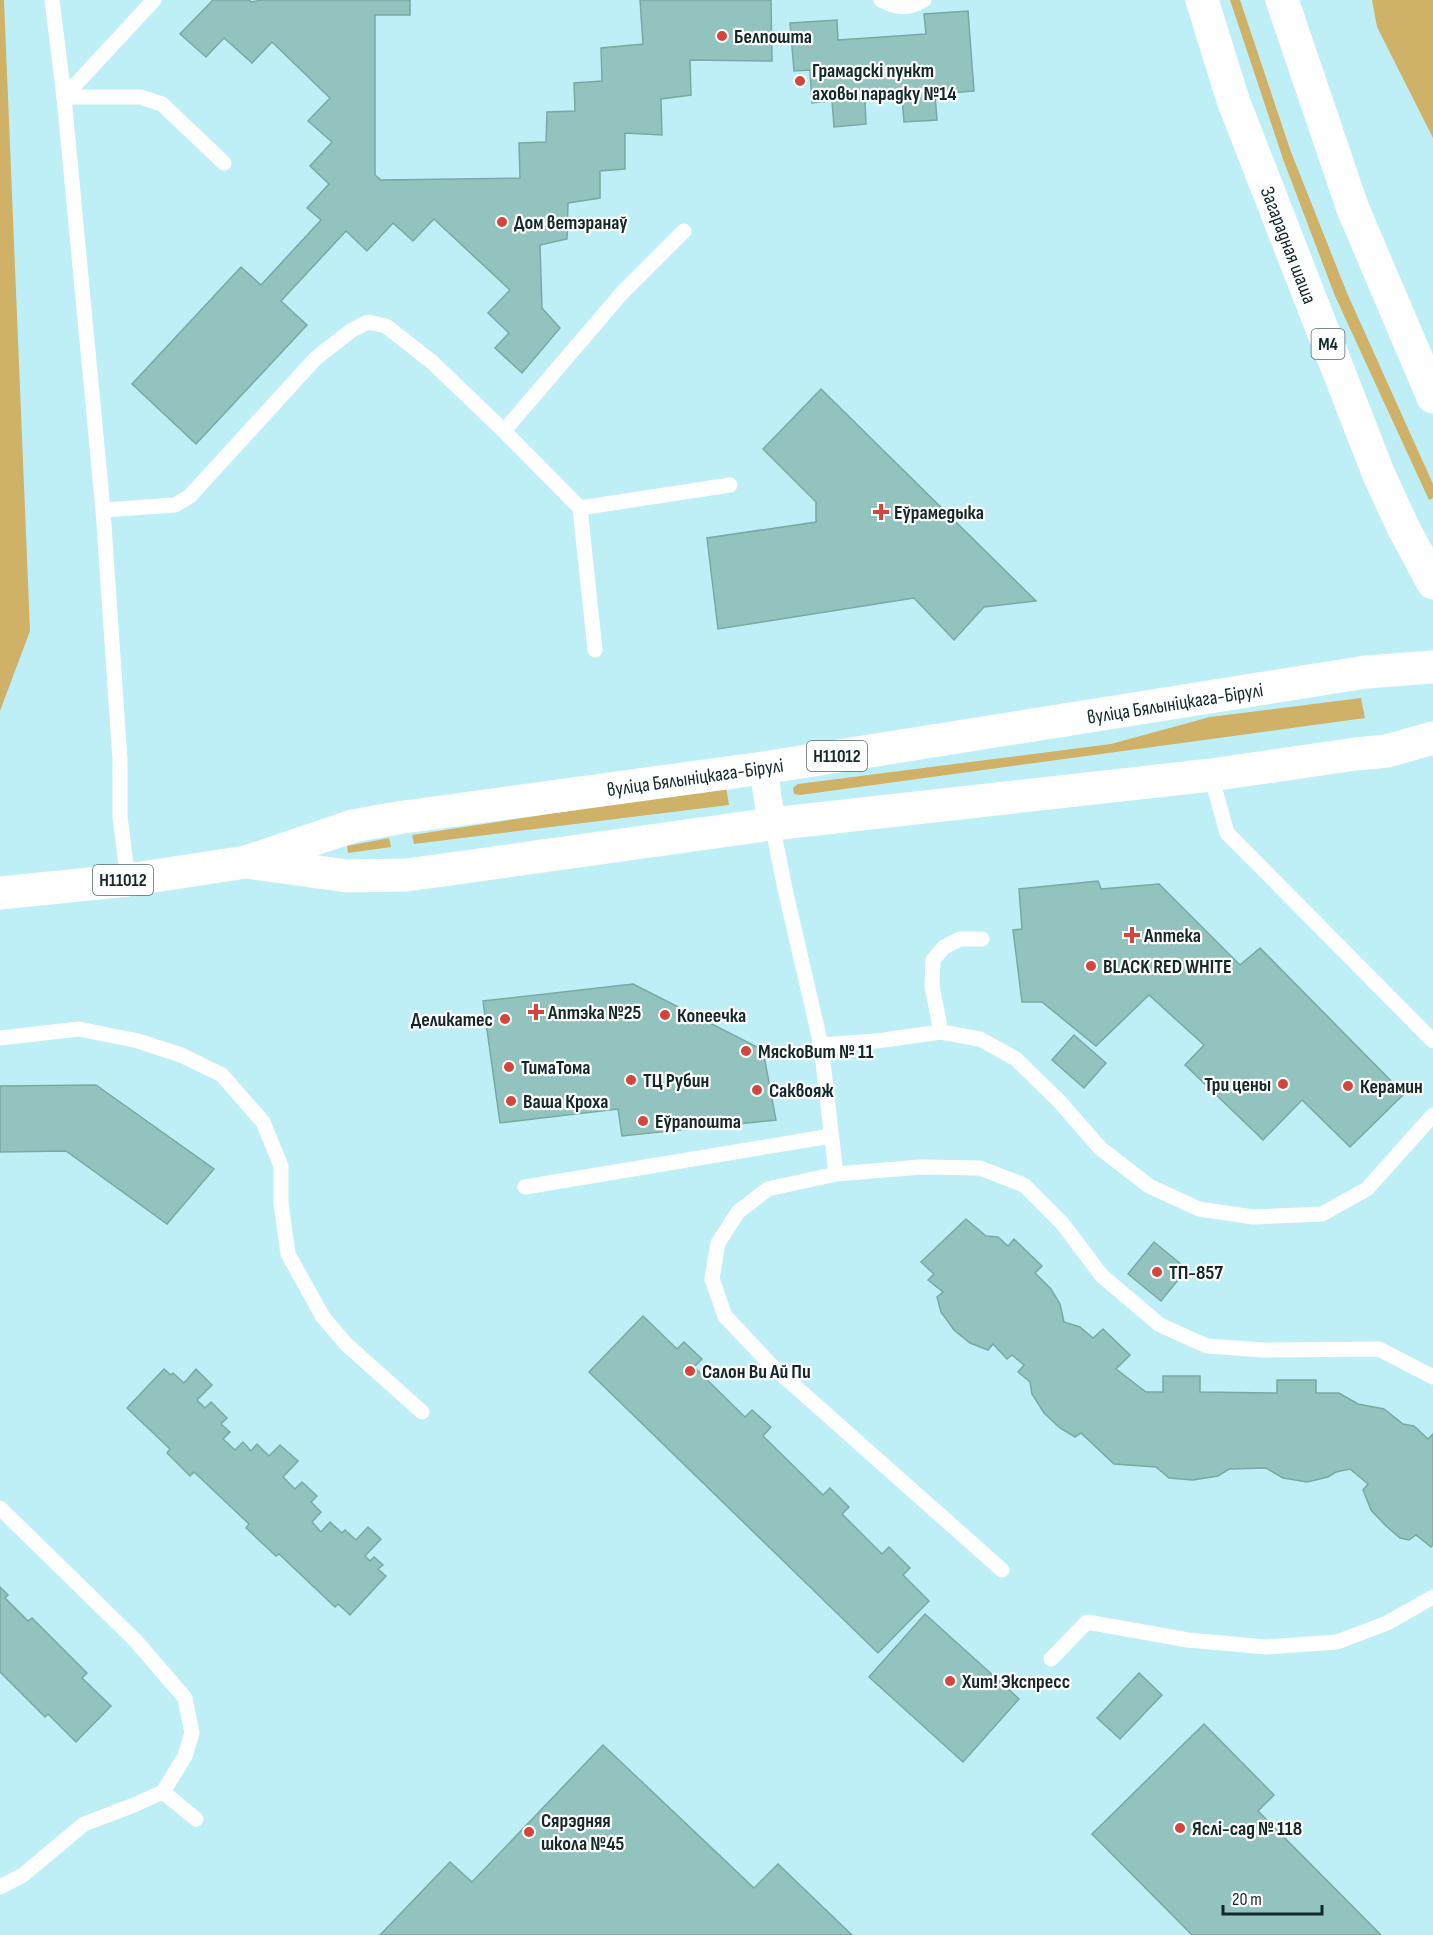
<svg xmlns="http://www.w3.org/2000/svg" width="1433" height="1935" font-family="'Sofia Sans Condensed',sans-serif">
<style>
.green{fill:#cfb167}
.building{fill:#92c3be;stroke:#79a9a4;stroke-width:1.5}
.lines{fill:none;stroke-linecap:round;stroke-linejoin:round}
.lane{stroke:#fff;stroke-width:15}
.street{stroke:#fff;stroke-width:28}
.primary{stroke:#fff;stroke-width:33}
.poi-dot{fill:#d4463b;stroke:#fff;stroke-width:2}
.labels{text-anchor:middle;stroke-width:4.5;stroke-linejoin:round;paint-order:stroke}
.shield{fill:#fff;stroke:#5a686b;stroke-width:1.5}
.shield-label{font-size:18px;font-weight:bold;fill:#14282b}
.poi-label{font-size:20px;font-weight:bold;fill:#14282b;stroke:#fff;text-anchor:start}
.street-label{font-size:20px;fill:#14282b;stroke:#fff}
</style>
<rect width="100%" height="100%" fill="#beeff7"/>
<g class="green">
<path d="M 0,0 L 4,0 L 30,631 L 0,711 Z"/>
<path d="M 1230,0 L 1240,0 L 1291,152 L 1347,293 L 1433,484 L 1433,498 L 1429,500 L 1335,296 L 1283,159 Z"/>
<path d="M 1372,0 L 1433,0 L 1433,138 L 1377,27 Z"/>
<path d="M 1361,698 L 1365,718 L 800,795 L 794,794 L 793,788 L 798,784 L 1111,744 L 1210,717 Z"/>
<path d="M 726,787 L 729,805 L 414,844 L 412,835 Z"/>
<path d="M 389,838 L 391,847 L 348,853 L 347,846 Z"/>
</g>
<g class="building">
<path d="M 213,0 L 249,0 L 251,2 L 262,0 L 410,0 L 410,15 L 375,15 L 375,175 L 381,180 L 520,178 L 519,143 L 546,142 L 547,112 L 575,111 L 574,83 L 602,81 L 601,48 L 643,44 L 640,0 L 771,0 L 772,61 L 690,60 L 691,95 L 661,99 L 662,135 L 625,133 L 625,169 L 600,171 L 600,198 L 568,203 L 567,239 L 540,245 L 542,308 L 560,328 L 522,373 L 495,348 L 509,333 L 488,313 L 510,290 L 434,219 L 413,241 L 393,223 L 367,251 L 346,231 L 281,301 L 307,325 L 196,444 L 132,384 L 241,267 L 261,285 L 321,220 L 307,208 L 329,184 L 310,166 L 332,142 L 308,121 L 330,98 L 272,42 L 252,63 L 224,38 L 206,57 L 180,34 Z"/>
<path d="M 968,11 L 974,91 L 935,94 L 937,120 L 904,122 L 902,98 L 865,101 L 866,124 L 834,127 L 832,101 L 812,103 L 810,70 L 794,71 L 790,23 L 837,20 L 838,40 L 926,34 L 924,14 Z"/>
<path d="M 821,389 L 1036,601 L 984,607 L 954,640 L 914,598 L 718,629 L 707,538 L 816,522 L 816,502 L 763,449 Z"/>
<path d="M 1098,881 L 1101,889 L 1159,884 L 1240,965 L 1260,948 L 1404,1094 L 1350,1147 L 1302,1100 L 1263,1140 L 1185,1065 L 1204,1045 L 1149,995 L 1096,1046 L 1042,1002 L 1022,1002 L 1013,930 L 1022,929 L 1019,889 Z"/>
<path d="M 633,984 L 763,1050 L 776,1120 L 622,1136 L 618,1109 L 500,1123 L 483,1001 Z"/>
<path d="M 1074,1035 L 1106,1063 L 1084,1088 L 1052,1060 Z"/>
<path d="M 96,1085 L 214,1169 L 167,1224 L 66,1151 L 0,1152 L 0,1086 Z"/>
<path d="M 966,1219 L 986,1236 L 998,1237 L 1008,1246 L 1014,1239 L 1042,1266 L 1035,1273 L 1051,1289 L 1060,1304 L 1064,1322 L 1080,1327 L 1093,1338 L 1103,1329 L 1130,1355 L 1116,1369 L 1146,1392 L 1163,1392 L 1163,1376 L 1200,1376 L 1200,1392 L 1277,1393 L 1277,1380 L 1316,1380 L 1316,1393 L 1339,1393 L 1358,1404 L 1384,1409 L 1403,1424 L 1414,1426 L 1428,1439 L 1433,1434 L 1433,1545 L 1431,1547 L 1416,1535 L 1409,1540 L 1400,1538 L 1386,1526 L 1371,1510 L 1363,1490 L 1368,1484 L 1350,1469 L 1336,1472 L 1328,1477 L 1307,1482 L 1283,1478 L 1266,1468 L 1229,1469 L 1218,1476 L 1193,1480 L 1169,1478 L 1156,1467 L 1114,1464 L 1081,1433 L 1075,1437 L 1060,1428 L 1044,1413 L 1032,1394 L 1030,1382 L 1018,1372 L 1024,1365 L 1012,1355 L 1007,1359 L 993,1344 L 988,1350 L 970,1343 L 954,1330 L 941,1312 L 937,1297 L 943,1292 L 928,1280 L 934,1274 L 921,1262 Z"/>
<path d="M 1154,1242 L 1187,1269 L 1161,1301 L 1128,1274 Z"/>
<path d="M 643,1316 L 677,1349 L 684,1342 L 702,1359 L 694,1367 L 745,1417 L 752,1410 L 771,1427 L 763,1436 L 823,1495 L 830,1488 L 849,1507 L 842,1514 L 882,1554 L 889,1547 L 910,1568 L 903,1575 L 929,1601 L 878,1653 L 589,1372 Z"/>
<path d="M 164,1369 L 171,1375 L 173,1373 L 184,1383 L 196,1369 L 212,1385 L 197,1400 L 205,1408 L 211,1402 L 227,1418 L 221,1424 L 230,1432 L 223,1439 L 235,1450 L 243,1442 L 251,1451 L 257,1444 L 269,1456 L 280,1445 L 298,1461 L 283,1477 L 295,1489 L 302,1482 L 317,1496 L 311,1502 L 321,1512 L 312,1522 L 321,1532 L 330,1522 L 342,1533 L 345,1530 L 356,1540 L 368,1527 L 381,1539 L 365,1556 L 370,1561 L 374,1557 L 383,1565 L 378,1569 L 386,1576 L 350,1615 L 338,1604 L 335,1607 L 279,1554 L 276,1556 L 246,1528 L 249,1524 L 194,1472 L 190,1476 L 167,1453 L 170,1449 L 127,1408 Z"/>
<path d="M 0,1587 L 8,1595 L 5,1598 L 28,1621 L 32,1618 L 87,1673 L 82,1678 L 111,1706 L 76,1742 L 48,1714 L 45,1717 L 0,1672 Z"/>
<path d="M 925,1614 L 1019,1699 L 963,1762 L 869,1677 Z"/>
<path d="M 1139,1673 L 1162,1695 L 1120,1739 L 1097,1718 Z"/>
<path d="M 1204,1724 L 1274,1795 L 1258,1811 L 1381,1935 L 1192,1935 L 1092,1834 Z"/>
<path d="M 603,1745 L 754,1888 L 778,1864 L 852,1935 L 380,1935 L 450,1862 L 472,1882 Z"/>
</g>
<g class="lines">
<g class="lane">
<path d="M 52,0 L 64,97 L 140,97 L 162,104 L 224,163"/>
<path d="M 881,0 C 896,8 908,10 924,0"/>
<path d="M 504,431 L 580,508 L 730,485"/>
<path d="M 580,508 L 595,650"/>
<path d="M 103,510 L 175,505 L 190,496 L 316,358 L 352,330 L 368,322 L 386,326 L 432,362 L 504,431 L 622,293 L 684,231"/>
<path d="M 1211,775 L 1227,833 L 1433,1041"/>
<path d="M 772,824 L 785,889 L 821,1045 L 836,1174"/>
<path d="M 128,880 L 120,817 L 120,760 L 103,510 L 64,97 L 154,0"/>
<path d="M 941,1032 L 932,986 L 933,960 L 944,947 L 960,939 L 982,939"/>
<path d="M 0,1038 L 79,1029 L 138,1041 L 181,1055 L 222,1075 L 263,1122 L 281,1166 L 281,1203 L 288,1254 L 323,1317 L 346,1344 L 422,1412"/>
<path d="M 821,1045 L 876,1041 L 941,1032 L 980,1039 L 1016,1059 L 1059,1101 L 1100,1148 L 1149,1186 L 1199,1209 L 1253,1217 L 1322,1214 L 1367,1189 L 1433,1115"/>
<path d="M 525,1187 L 831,1136"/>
<path d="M 0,1508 L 135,1640 L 185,1698 L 192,1733 L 185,1756 L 163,1792 L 134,1805 L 84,1824 L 23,1875 L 0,1887"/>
<path d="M 1002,1570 L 771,1365 L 725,1316 L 712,1279 L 718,1243 L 738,1212 L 768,1189 L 836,1174 L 921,1167 L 980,1168 L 1024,1185 L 1062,1223 L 1102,1276 L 1160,1325 L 1207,1346 L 1263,1350 L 1379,1349 L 1433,1377"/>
<path d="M 1051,1659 L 1087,1622 L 1188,1640 L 1266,1647 L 1337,1642 L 1387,1623 L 1433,1597"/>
<path d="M 163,1792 L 196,1819"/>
</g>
<path class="street" d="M 763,768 L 772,824"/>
<g class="primary">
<path d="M 1202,0 L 1233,100 L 1379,475 L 1403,527 L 1433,583"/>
<path d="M 1282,0 L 1353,209 L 1433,397"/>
<path d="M 253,863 L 347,876 L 407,875 L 772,824 L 1211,775 L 1356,754 L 1387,751 L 1433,738"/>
<path d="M 0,893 L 128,880 L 246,862 L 353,826 L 397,818 L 763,768 L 1366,672 L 1433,667"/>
</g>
</g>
<g class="poi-dot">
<circle cx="722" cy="36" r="6"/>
<circle cx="800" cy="81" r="6"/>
<circle cx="502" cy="222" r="6"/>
<path d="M878 503h6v6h6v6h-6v6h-6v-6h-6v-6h6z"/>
<path d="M1129 926h6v6h6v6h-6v6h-6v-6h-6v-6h6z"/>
<circle cx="1091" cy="966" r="6"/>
<path d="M533 1003h6v6h6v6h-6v6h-6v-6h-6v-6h6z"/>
<circle cx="665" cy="1015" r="6"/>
<circle cx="505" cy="1019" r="6"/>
<circle cx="746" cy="1051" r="6"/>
<circle cx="509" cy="1067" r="6"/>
<circle cx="631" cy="1080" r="6"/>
<circle cx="1283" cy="1084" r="6"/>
<circle cx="1348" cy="1086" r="6"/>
<circle cx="757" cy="1090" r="6"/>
<circle cx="511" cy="1101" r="6"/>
<circle cx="643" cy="1121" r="6"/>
<circle cx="1157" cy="1272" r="6"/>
<circle cx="690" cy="1371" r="6"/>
<circle cx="950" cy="1681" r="6"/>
<circle cx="1180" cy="1828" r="6"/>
<circle cx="529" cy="1832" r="6"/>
</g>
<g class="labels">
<g class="shield">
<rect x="1311.5" y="329" width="33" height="30" rx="4.5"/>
<rect x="807" y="741" width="60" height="30" rx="4.5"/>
<rect x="93" y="865" width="60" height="30" rx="4.5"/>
</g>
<g class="shield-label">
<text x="1328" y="350">М4</text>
<text x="837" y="762">Н11012</text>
<text x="123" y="886">Н11012</text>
</g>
<g class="poi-label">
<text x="734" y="43">Белпошта</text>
<text x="812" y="77">Грамадскі пункт<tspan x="812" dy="23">аховы парадку №14</tspan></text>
<text x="514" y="229">Дом ветэранаў</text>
<text x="894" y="519">Еўрамедыка</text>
<text x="1144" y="942">Аптека</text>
<text x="1103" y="973">BLACK RED WHITE</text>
<text x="548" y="1019">Аптэка №25</text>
<text x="677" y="1022">Копеечка</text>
<text x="493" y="1026" text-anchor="end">Деликатес</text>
<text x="758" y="1058">МяскоВит № 11</text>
<text x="521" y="1074">ТимаТома</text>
<text x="643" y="1087">ТЦ Рубин</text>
<text x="1271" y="1091" text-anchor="end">Три цены</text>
<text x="1360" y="1093">Керамин</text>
<text x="769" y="1097">Саквояж</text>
<text x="523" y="1108">Ваша Кроха</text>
<text x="655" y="1128">Еўрапошта</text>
<text x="1169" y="1279">ТП-857</text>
<text x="702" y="1378">Салон Ви Ай Пи</text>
<text x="962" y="1688">Хит! Экспресс</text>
<text x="541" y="1827">Сярэдняя<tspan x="541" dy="23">школа №45</tspan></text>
<text x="1192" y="1835">Яслі-сад № 118</text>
</g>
<g class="street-label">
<text transform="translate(1289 245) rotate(69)" y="7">Загарадная шаша</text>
<text transform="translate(1175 703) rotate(-9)" y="7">вуліца Бялыніцкага-Бірулі</text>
<text transform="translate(695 777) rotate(-8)" y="7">вуліца Бялыніцкага-Бірулі</text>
</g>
</g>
<path d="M1223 1905v9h99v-9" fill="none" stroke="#14282b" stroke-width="3"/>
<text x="1232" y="1905" font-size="18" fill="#14282b" stroke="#ffffff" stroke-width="4.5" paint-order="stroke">20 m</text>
</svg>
